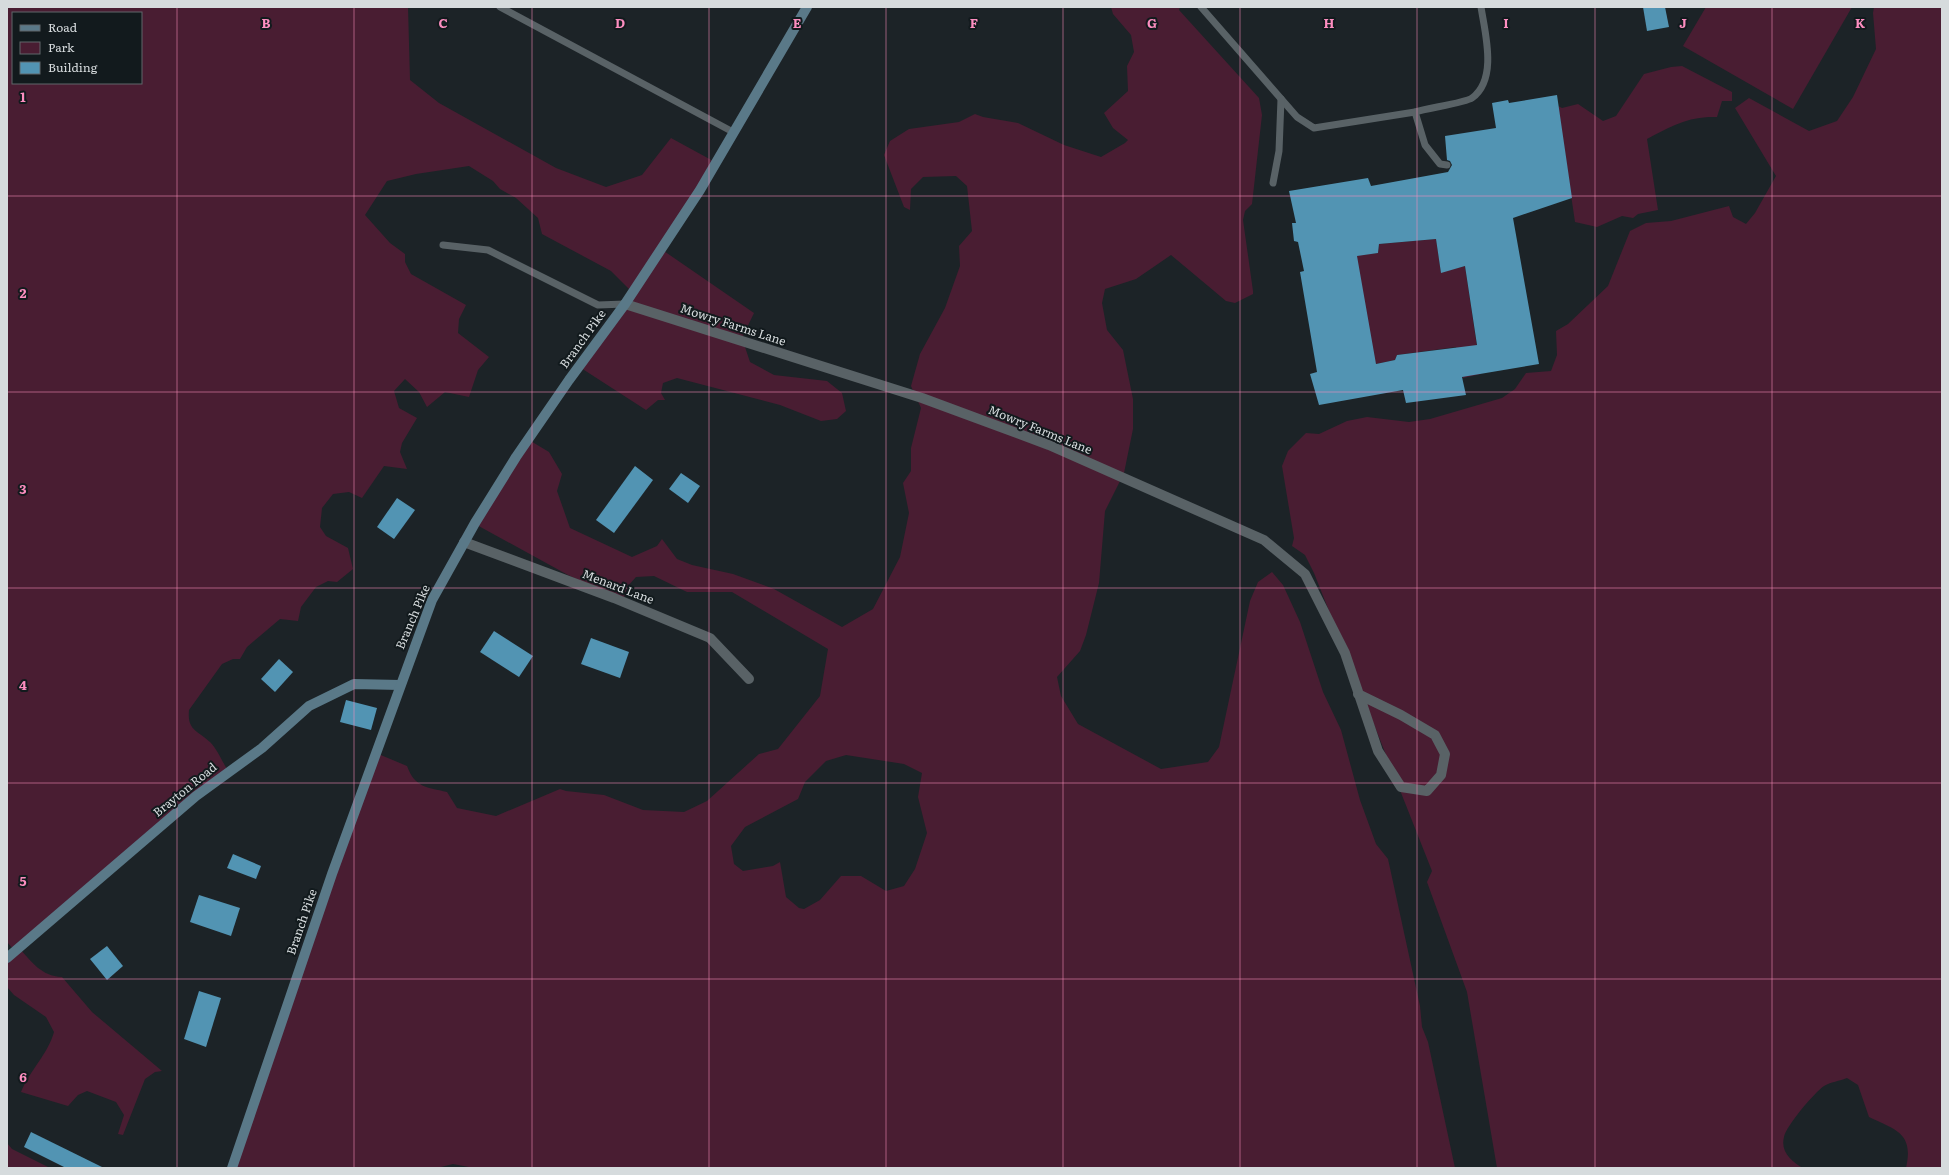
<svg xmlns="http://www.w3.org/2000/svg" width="1949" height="1175" font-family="Literata,serif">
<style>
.green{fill:#491d32;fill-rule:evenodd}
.building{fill:#5294b3;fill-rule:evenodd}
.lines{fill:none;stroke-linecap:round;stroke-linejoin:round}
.lane{stroke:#596266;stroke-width:7}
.street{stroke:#596266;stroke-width:10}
.secondary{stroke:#5a7988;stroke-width:10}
.grid{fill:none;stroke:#fd8ec0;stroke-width:1;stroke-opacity:0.55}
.labels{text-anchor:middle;stroke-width:4;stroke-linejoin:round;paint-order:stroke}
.street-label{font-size:12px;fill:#d6dbdd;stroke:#121a1d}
.grid-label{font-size:13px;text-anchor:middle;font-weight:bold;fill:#fd8ec0;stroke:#121a1d;stroke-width:4;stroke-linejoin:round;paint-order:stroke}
</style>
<rect width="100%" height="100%" fill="#1c2327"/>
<g class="green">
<path d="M 7,7 L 408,7 L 410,80 L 439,103 L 556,168 L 606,187 L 642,175 L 671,138 L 715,162 L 661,249 L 754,313 L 742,338 L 750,362 L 774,375 L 827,381 L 842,393 L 846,411 L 837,419 L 821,421 L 780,405 L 677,378 L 663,383 L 661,393 L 665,400 L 658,400 L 646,410 L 581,368 L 632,292 L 611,271 L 542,234 L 538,218 L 516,198 L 500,189 L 493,181 L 469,166 L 416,174 L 387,181 L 365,215 L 390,243 L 405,254 L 405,262 L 411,274 L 466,305 L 459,319 L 458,333 L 489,357 L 478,370 L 469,397 L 445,392 L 427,407 L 419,392 L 405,379 L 394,391 L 399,408 L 417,418 L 402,443 L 400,452 L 407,469 L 384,466 L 362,498 L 349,492 L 333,494 L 322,508 L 320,527 L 326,536 L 348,548 L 353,569 L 337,582 L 328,581 L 316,587 L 301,607 L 298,621 L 280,619 L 247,647 L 240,659 L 233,659 L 222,664 L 189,710 C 187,731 198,730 210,742 C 217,749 222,761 227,769 L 19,948 C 32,962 41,976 62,977 L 92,1012 L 162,1071 L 155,1072 L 145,1079 L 123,1135 L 118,1134 L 124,1115 L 116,1102 L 87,1091 L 78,1095 L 68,1106 L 21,1092 C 30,1070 48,1054 54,1032 L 46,1017 L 14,995 L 7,987 L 7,957 L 14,950 L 7,942 ZM 13,13 L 141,13 L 141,83 L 13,83 Z"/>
<path d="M 1111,7 L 1180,7 L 1179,10 L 1259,98 L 1262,115 L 1252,204 L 1245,211 L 1243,220 L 1253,291 L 1253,294 L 1235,303 L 1226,301 L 1171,255 L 1136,279 L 1105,289 L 1102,303 L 1107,330 L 1123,350 L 1133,399 L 1133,429 L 1124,473 L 1105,511 L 1099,583 L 1086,635 L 1080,651 L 1057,677 L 1061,696 L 1078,724 L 1161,769 L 1208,762 L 1219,747 L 1250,601 L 1258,582 L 1272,572 L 1283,585 L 1300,622 L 1323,692 L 1341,730 L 1360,800 L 1376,844 L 1388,859 L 1420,1006 L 1422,1027 L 1428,1042 L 1455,1168 L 474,1168 L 453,1164 L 437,1168 L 232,1168 L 376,753 L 407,766 C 415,788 427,787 447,792 L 457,808 L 496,816 L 560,789 L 566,791 L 604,795 L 643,810 L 684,812 L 707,801 L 759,754 L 778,749 L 820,696 L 828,649 L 732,592 L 687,592 L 654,576 L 636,577 L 627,587 L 623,601 L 568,575 L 475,524 L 529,440 L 549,452 L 562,474 L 557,491 L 570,528 L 632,557 L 657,546 L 662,539 L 677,559 L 692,565 L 733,574 L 774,589 L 842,627 L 873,609 L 900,557 L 909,513 L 903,483 L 911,471 L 911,448 L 921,408 L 911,386 L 920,354 L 945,308 L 960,266 L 959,246 L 972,231 L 967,186 L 956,176 L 923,177 L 911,189 L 910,210 L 904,207 L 884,155 L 890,141 L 909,129 L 959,122 L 975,114 L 983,117 L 1018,123 L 1064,145 L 1101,157 L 1125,143 L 1128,140 L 1113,128 L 1104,113 L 1128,91 L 1127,66 L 1134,52 L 1131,35 L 1113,14 ZM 846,755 L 904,764 L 922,773 L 918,797 L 927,833 L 915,869 L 904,886 L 886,891 L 861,876 L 841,876 L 820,900 L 804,909 L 799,908 L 786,897 L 780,862 L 773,866 L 743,871 L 734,864 L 731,846 L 745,827 L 798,799 L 805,782 L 826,761 Z"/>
<path d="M 1706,7 L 1852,7 L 1793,109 L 1683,46 Z"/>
<path d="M 1874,7 L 1942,7 L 1942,1168 L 1906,1168 C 1914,1133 1896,1130 1869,1117 L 1858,1085 L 1847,1078 C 1840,1081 1830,1082 1824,1086 C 1814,1093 1786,1126 1784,1137 C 1780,1152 1792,1162 1803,1168 L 1497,1168 L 1467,992 L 1427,882 L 1432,871 L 1314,573 L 1305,555 L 1292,546 L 1294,538 L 1282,466 L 1288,451 L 1306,433 L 1319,434 L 1347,421 L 1367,417 L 1409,422 L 1430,419 L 1502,398 L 1515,389 L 1526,373 L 1551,371 L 1557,355 L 1556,331 L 1568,324 L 1608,286 L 1630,231 L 1646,223 L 1671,221 L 1729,206 L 1733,217 L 1746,224 L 1755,213 L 1776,176 L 1735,108 L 1749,98 L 1809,131 L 1837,121 L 1853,97 L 1876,49 L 1873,13 Z"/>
<path d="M 1682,66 L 1732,92 L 1732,101 L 1722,101 L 1717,117 C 1689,116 1671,126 1647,139 L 1658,210 L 1638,214 L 1633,218 L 1622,216 L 1597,227 L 1575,222 L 1558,106 L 1562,108 L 1578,104 L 1603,121 L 1616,116 L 1644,74 L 1671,67 Z"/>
<path d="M 1436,239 L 1441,272 L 1465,266 L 1481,374 L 1463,378 L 1456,347 L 1397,355 L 1395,360 L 1376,364 L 1333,258 L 1378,253 L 1379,244 Z"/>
<path d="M 7,1143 L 12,1149 L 50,1168 L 7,1168 Z"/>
</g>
<g class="building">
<path d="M 1643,7 L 1665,7 L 1669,27 L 1647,31 Z"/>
<path d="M 1557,95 L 1572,198 L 1513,218 L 1539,364 L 1462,377 L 1466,395 L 1406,403 L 1403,390 L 1319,405 L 1310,374 L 1317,372 L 1300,272 L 1304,271 L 1298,242 L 1294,241 L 1292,223 L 1296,223 L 1289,191 L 1368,178 L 1371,186 L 1448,172 L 1452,165 L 1450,161 L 1447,160 L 1445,136 L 1496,128 L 1492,103 L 1508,100 L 1509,103 ZM 1436,239 L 1441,273 L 1465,266 L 1477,345 L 1397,355 L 1395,360 L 1376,364 L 1357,256 L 1378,253 L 1379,244 Z"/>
<path d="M 635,466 L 653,480 L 614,533 L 596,520 Z"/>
<path d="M 681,473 L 700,486 L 688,503 L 669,489 Z"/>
<path d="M 397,498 L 415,510 L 394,539 L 377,527 Z"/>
<path d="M 494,631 L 533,656 L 519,677 L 480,652 Z"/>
<path d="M 591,638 L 629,652 L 620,678 L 581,664 Z"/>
<path d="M 279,659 L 293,672 L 275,692 L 261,679 Z"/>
<path d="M 346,700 L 377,708 L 371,730 L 340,722 Z"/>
<path d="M 233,854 L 261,866 L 256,879 L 227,868 Z"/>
<path d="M 199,895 L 240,908 L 231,936 L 190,922 Z"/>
<path d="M 107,946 L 123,966 L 107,980 L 90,959 Z"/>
<path d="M 199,991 L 221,998 L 206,1047 L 184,1039 Z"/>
<path d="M 31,1132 L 104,1168 L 66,1168 L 24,1147 Z"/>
</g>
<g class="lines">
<g class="lane">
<path d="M 500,7 L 733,132"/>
<path d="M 1201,7 L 1297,117 L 1314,128 L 1415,112"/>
<path d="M 1447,165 L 1440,164 L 1425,145 L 1415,112 C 1427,108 1465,103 1472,98 C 1498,79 1485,33 1481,7"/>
<path d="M 1273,183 L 1279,151 L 1281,99"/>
<path d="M 443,245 L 488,250 L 598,305 L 625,304"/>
</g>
<g class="street">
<path d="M 625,304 L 922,398 L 1049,445 L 1264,540 L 1305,574 L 1345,653 L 1378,751 L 1401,787 L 1427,791 L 1441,775 L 1445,754 L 1435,735 L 1401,715 L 1358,694"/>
<path d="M 464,542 L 614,598 L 710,638 L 749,679"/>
</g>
<g class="secondary">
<path d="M 7,958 L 196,796 L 262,748 L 309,706 L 354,684 L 400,685"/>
<path d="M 232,1168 L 332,874 L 432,600 L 475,523 L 516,457 L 569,380 L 625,304 L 700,190 L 807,7"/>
</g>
</g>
<path class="grid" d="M 177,7 L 177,1168M 354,7 L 354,1168M 532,7 L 532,1168M 709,7 L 709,1168M 886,7 L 886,1168M 1063,7 L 1063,1168M 1240,7 L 1240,1168M 1417,7 L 1417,1168M 1595,7 L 1595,1168M 1772,7 L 1772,1168M 7,196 L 1942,196M 7,392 L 1942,392M 7,588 L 1942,588M 7,783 L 1942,783M 7,979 L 1942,979"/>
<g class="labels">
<g class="street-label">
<text transform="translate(733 325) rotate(18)" y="4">Mowry Farms Lane</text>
<text transform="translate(583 339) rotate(-54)" y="4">Branch Pike</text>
<text transform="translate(1040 430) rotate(22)" y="4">Mowry Farms Lane</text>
<text transform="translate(618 587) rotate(21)" y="4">Menard Lane</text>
<text transform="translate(413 617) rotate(-67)" y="4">Branch Pike</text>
<text transform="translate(185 790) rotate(-39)" y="4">Brayton Road</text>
<text transform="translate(302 922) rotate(-71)" y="4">Branch Pike</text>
</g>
</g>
<g class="grid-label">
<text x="266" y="28">B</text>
<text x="443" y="28">C</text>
<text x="620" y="28">D</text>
<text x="797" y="28">E</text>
<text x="974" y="28">F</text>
<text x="1152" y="28">G</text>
<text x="1329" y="28">H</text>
<text x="1506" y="28">I</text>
<text x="1683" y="28">J</text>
<text x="1860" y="28">K</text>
<text x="23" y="102">1</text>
<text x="23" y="298">2</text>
<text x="23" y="494">3</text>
<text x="23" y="690">4</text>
<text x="23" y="886">5</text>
<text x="23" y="1082">6</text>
</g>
<rect width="1949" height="1175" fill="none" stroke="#d6dbdd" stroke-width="16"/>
<rect x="12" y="12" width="130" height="72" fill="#121a1d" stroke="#60676a"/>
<rect x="20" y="25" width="20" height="6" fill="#5a7988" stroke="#60676a"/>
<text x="48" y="32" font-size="12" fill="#d6dbdd">Road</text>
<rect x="20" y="42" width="20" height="12" fill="#491d32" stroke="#60676a"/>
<text x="48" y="52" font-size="12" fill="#d6dbdd">Park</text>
<rect x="20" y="62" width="20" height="12" fill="#5294b3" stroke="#60676a"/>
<text x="48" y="72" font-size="12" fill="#d6dbdd">Building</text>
</svg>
